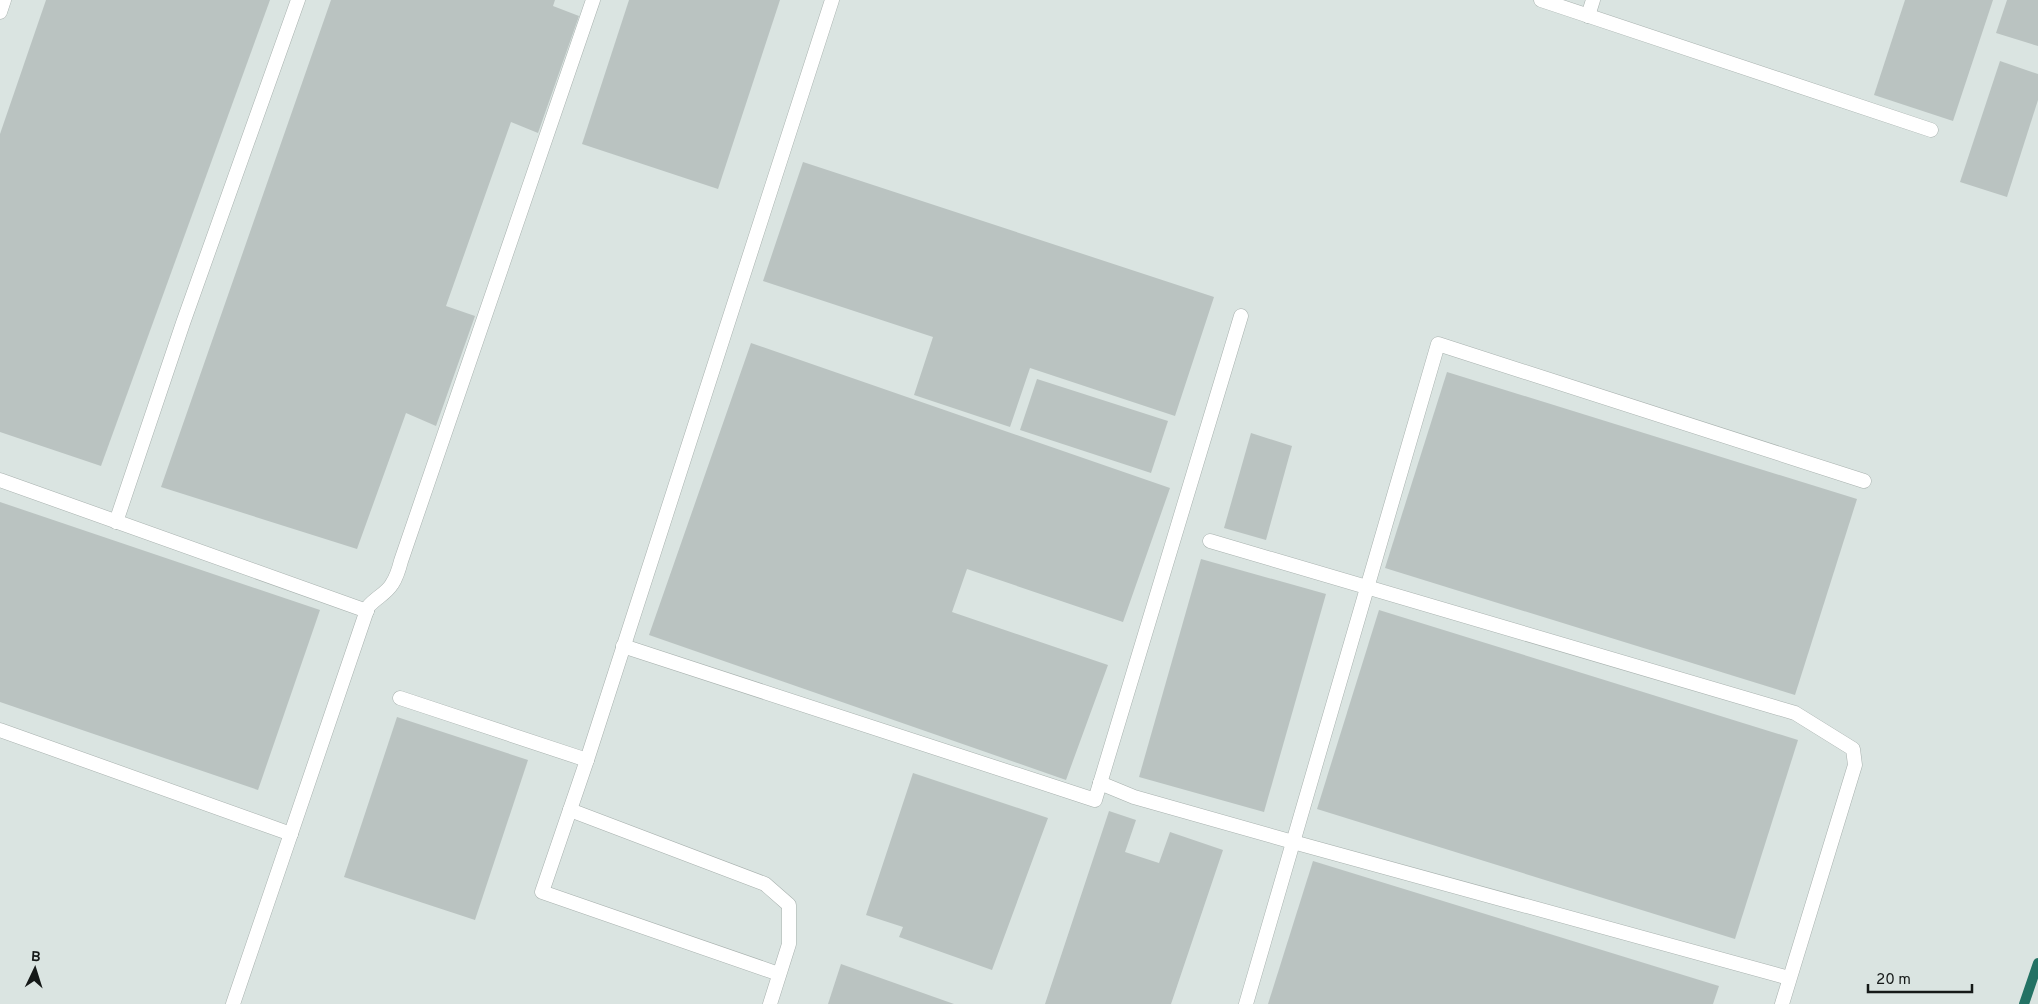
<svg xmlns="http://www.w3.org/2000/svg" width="2038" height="1004" font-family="Overpass,sans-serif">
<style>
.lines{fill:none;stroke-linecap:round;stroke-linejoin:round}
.stream{stroke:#237264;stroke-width:10}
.building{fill:#bac3c1}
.service-casing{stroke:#a8b1ae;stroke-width:15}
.service{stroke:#fff;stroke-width:14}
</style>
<rect width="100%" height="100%" fill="#dae4e1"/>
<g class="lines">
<path class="stream" d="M 2024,1004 L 2038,963"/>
</g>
<g class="building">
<path d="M 46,0 L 270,0 L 101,466 L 0,432 L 0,134 Z"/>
<path d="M 331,0 L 555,0 L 553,6 L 579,16 L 538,133 L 511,122 L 446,306 L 475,316 L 436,426 L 406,413 L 357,549 L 161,487 Z"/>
<path d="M 629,0 L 780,0 L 718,189 L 582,144 Z"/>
<path d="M 1905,0 L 1993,0 L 1953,121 L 1874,95 Z"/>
<path d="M 2007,0 L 2038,0 L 2038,46 L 1996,33 Z"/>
<path d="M 2000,61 L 2038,74 L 2038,100 L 2007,197 L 1960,182 Z"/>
<path d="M 803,162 L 1214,297 L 1175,416 L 1030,368 L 1010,427 L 914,395 L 933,337 L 763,281 Z"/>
<path d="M 751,343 L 1170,488 L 1123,622 L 967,569 L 952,612 L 1108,665 L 1066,780 L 649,635 Z"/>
<path d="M 1447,372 L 1857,499 L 1795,695 L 1385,568 Z"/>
<path d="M 1037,379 L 1168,421 L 1151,473 L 1020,430 Z"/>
<path d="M 1251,433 L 1292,446 L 1266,540 L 1224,528 Z"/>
<path d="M 0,502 L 320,610 L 258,790 L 0,702 Z"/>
<path d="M 1201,559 L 1326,594 L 1264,812 L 1139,777 Z"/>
<path d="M 1379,610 L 1798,740 L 1735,939 L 1317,809 Z"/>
<path d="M 397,717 L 528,760 L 475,920 L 344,877 Z"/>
<path d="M 913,773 L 1048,818 L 992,970 L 899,937 L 903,927 L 866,915 Z"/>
<path d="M 1109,811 L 1136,820 L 1125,852 L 1159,863 L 1170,832 L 1223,850 L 1171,1004 L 1045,1004 Z"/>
<path d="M 1313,861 L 1719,986 L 1713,1004 L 1268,1004 Z"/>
<path d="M 841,964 L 954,1004 L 828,1004 Z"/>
</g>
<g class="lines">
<defs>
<g id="service">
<path d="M 1541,0 L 1931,130"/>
<path d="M 0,12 L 4,0"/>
<path d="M 1588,16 L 1593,0"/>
<path d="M 0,480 L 367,611"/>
<path d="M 116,522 L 183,323 L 298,0"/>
<path d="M 1210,541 L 1795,713 L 1853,749 L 1855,765 L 1782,1004"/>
<path d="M 623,646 L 1095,800 L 1241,316"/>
<path d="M 400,698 L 587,760"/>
<path d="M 0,730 L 291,834"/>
<path d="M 1100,783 L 1134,797 L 1293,842 L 1789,978"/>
<path d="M 570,810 L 765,884 L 789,905 L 789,944 L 770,1004"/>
<path d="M 779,974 L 542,892 L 587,760 L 832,0"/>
<path d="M 233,1004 L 368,607 C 375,598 386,594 392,584 C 396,578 399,569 401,561 L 593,0"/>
<path d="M 1246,1004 L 1438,344 L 1864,481"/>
</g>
</defs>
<use href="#service" class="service-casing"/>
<use href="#service" class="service"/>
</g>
<g transform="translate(35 969) rotate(4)" stroke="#dae4e1" stroke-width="4" paint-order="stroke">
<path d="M0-4L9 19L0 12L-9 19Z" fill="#151918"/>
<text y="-8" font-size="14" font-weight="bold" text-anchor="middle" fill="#151918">B</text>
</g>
<path d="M1868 984v8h104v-8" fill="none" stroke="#151918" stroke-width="2.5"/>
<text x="1876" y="984" font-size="15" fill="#151918" stroke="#dae4e1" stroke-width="4" paint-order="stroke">20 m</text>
</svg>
